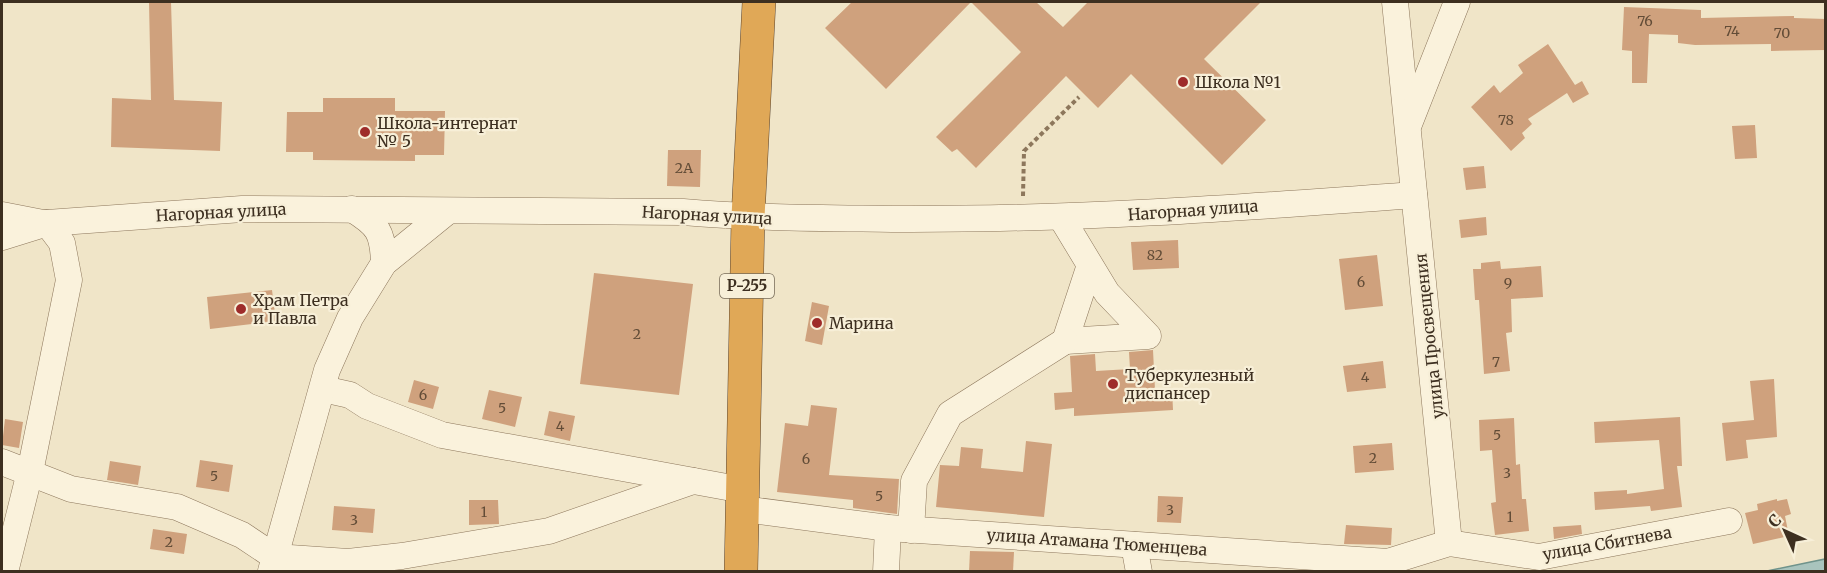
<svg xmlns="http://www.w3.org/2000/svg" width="1827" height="573" font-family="Merriweather,serif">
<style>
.water{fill:#a9c4bd;stroke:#6f938b;stroke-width:1.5}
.building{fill:#cfa17d}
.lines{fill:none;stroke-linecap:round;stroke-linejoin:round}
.minor-casing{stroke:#8d775c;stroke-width:27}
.highway-casing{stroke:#5b4530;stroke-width:34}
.path{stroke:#8d775c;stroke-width:4;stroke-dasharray:4.5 3;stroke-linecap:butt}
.minor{stroke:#faf2dc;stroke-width:26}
.highway{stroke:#e0a857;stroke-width:33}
.poi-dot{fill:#9e2c2a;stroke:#f7efd8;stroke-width:2}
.labels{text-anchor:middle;stroke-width:4.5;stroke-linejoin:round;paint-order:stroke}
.number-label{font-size:14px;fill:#624c37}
.shield{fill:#f7efd8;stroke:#756957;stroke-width:1.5}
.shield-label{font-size:15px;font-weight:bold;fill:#3d2f20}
.poi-label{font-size:16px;fill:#3d2f20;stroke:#f7efd8;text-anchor:start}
.street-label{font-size:16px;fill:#3d2f20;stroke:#f7efd8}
</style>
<rect width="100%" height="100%" fill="#f0e5c8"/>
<path class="water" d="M 1825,559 L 1825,571 L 1767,571 Z"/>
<g class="building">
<path d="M 149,2 L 171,2 L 174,100 L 222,102 L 220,151 L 111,147 L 112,98 L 151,100 Z"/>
<path d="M 852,2 L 1036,2 L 1063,27 L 1088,2 L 1261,2 L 1204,59 L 1266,120 L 1222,165 L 1131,74 L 1098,108 L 1066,76 L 976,168 L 957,149 L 952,152 L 936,137 L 1021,52 L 971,2 L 886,89 L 825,28 Z"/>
<path d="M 1624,7 L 1701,10 L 1701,18 L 1794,16 L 1794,18 L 1826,19 L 1826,50 L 1771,51 L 1771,44 L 1695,45 L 1678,43 L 1678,35 L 1649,34 L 1647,83 L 1632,83 L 1632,51 L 1622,50 Z"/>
<path d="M 1548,44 L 1575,85 L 1582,81 L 1589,94 L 1573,103 L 1567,93 L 1528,119 L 1532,124 L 1522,133 L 1525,138 L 1511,151 L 1471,107 L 1494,85 L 1500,93 L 1523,73 L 1518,65 Z"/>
<path d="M 323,98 L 395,98 L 395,111 L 445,111 L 444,155 L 415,155 L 415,161 L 313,160 L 313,152 L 286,152 L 287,112 L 323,112 Z"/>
<path d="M 1755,125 L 1757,158 L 1735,159 L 1732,126 Z"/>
<path d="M 668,150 L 701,150 L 700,187 L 667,186 Z"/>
<path d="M 1484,166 L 1486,188 L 1466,190 L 1463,168 Z"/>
<path d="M 1486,217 L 1487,235 L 1461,238 L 1459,220 Z"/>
<path d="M 1178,240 L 1179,268 L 1133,270 L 1131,242 Z"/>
<path d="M 1377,255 L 1383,306 L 1345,310 L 1339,259 Z"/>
<path d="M 1500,261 L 1501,269 L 1541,266 L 1543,297 L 1511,299 L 1512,332 L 1506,333 L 1510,371 L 1484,374 L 1479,300 L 1475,300 L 1473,269 L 1481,269 L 1481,263 Z"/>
<path d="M 594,273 L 693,284 L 679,395 L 580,384 Z"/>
<path d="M 272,290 L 276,321 L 210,329 L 207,297 Z"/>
<path d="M 812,302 L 829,306 L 822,345 L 805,341 Z"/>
<path d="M 1153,350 L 1155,390 L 1172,389 L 1173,410 L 1074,416 L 1074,408 L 1055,410 L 1054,393 L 1072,392 L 1070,356 L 1095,354 L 1096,371 L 1130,369 L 1129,352 Z"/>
<path d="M 1383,361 L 1386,388 L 1347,392 L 1343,366 Z"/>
<path d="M 1774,379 L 1777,437 L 1746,440 L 1748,458 L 1726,461 L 1722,423 L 1754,420 L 1750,381 Z"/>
<path d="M 414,380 L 439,387 L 433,409 L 408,402 Z"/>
<path d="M 489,390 L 522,397 L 515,427 L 482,419 Z"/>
<path d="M 811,405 L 837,408 L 829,475 L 899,479 L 897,514 L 853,508 L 853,500 L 777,492 L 785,423 L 808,426 Z"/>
<path d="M 549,411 L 575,416 L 570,441 L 544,435 Z"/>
<path d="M 1680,417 L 1682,466 L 1677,466 L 1682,507 L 1651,511 L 1650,506 L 1595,510 L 1594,492 L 1627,490 L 1627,494 L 1664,489 L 1659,440 L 1595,443 L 1594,422 Z"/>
<path d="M 1514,418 L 1516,465 L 1520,464 L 1522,499 L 1526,499 L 1529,531 L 1495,535 L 1491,503 L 1496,502 L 1492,450 L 1480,451 L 1479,420 Z"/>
<path d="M 5,419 L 23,422 L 19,448 L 2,445 Z"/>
<path d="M 1026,441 L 1052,444 L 1044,517 L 936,507 L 940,465 L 959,466 L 961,447 L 983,449 L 981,468 L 1023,472 Z"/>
<path d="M 1392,443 L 1394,470 L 1355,473 L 1353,446 Z"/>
<path d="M 200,460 L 233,465 L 229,492 L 196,487 Z"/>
<path d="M 110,461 L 141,466 L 138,485 L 107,480 Z"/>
<path d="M 1158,496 L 1183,497 L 1181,523 L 1157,522 Z"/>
<path d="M 1777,499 L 1777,501 L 1787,499 L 1791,514 L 1785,516 L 1789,536 L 1753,544 L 1745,513 L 1758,510 L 1757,504 Z"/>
<path d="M 469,500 L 498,500 L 499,524 L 469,525 Z"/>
<path d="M 334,506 L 375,509 L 373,533 L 332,530 Z"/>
<path d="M 1346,525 L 1392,528 L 1391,545 L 1344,544 Z"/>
<path d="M 1581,525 L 1582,534 L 1554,539 L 1553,527 Z"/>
<path d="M 153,529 L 187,534 L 184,554 L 150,549 Z"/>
<path d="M 970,551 L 1014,552 L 1013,572 L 969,572 Z"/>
</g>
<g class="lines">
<defs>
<g id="minor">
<path d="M 1395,2 L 1449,543"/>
<path d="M 1409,124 L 1457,2"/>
<path d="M 352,209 C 378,225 383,232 384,263"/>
<path d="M 2,215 L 43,223"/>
<path d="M 1061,217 L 1107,293 L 1148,336 L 1065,341 L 1090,265"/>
<path d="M 2,237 L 47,223 L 242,209 L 683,212 C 753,218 822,218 892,219 C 1067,220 1241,208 1414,195"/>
<path d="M 323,389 L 350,395 L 367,406 L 442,435 L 743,490"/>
<path d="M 2,462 L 71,489 L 177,507 L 242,535 L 275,557 L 348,562 L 402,556 L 549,531 L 693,481"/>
<path d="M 743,509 L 888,528 L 1388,562 L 1449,543 L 1539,557 L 1729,521"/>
<path d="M 911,530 L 914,481 L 950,414 L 1065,341"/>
<path d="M 1134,545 L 1139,572"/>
<path d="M 271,571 L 327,370 L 350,318 L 384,263 L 448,211"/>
<path d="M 5,572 L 30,472 L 69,280 L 62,243 L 47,223"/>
<path d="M 886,572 L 888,528"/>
</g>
<path id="highway" d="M 741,572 L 748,217 L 759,2"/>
</defs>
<use href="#minor" class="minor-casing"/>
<use href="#highway" class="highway-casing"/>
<path class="path" d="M 1023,196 L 1024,151 L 1079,97"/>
<use href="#minor" class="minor"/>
<use href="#highway" class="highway"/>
</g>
<g class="poi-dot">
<circle cx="1183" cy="82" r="6"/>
<circle cx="365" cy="132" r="6"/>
<circle cx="241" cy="309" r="6"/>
<circle cx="817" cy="323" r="6"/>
<circle cx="1113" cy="384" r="6"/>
</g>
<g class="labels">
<g class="number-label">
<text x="1645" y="26">76</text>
<text x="1732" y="36">74</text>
<text x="1782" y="38">70</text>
<text x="1506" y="125">78</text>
<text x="684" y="173">2А</text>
<text x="1155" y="260">82</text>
<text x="1361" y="287">6</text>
<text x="1508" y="288">9</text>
<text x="637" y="339">2</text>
<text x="1496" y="367">7</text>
<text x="1365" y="382">4</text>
<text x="423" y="400">6</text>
<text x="502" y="413">5</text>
<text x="560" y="431">4</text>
<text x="1497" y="440">5</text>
<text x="1373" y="463">2</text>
<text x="806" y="464">6</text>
<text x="1507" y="478">3</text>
<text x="214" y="481">5</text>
<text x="879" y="501">5</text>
<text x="1170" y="515">3</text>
<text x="484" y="517">1</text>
<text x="1510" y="522">1</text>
<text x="354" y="525">3</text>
<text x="169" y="547">2</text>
</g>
<rect class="shield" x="720" y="274" width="54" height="24" rx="4.5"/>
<g class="shield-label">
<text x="747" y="291">Р-255</text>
</g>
<g class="poi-label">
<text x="1195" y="88">Школа №1</text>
<text x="377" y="129">Школа-интернат<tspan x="377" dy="18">№ 5</tspan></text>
<text x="253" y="306">Храм Петра<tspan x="253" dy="18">и Павла</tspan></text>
<text x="829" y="329">Марина</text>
<text x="1125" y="381">Туберкулезный<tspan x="1125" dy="18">диспансер</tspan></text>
</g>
<g class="street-label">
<text transform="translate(1193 210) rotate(-4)" y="6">Нагорная улица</text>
<text transform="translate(221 212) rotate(-3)" y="6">Нагорная улица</text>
<text transform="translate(707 215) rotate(3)" y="6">Нагорная улица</text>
<text transform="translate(1429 336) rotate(-96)" y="6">улица Просвещения</text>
<text transform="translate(1097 542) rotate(4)" y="6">улица Атамана Тюменцева</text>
<text transform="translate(1607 543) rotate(-10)" y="6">улица Сбитнева</text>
</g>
</g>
<rect width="1827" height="573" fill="none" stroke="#3d2f20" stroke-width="6"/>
<g transform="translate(1785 531) rotate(315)" stroke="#f7efd8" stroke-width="4.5" paint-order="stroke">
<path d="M0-4.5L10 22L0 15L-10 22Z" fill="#3d2f20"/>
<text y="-9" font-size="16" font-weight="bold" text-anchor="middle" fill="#3d2f20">С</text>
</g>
</svg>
